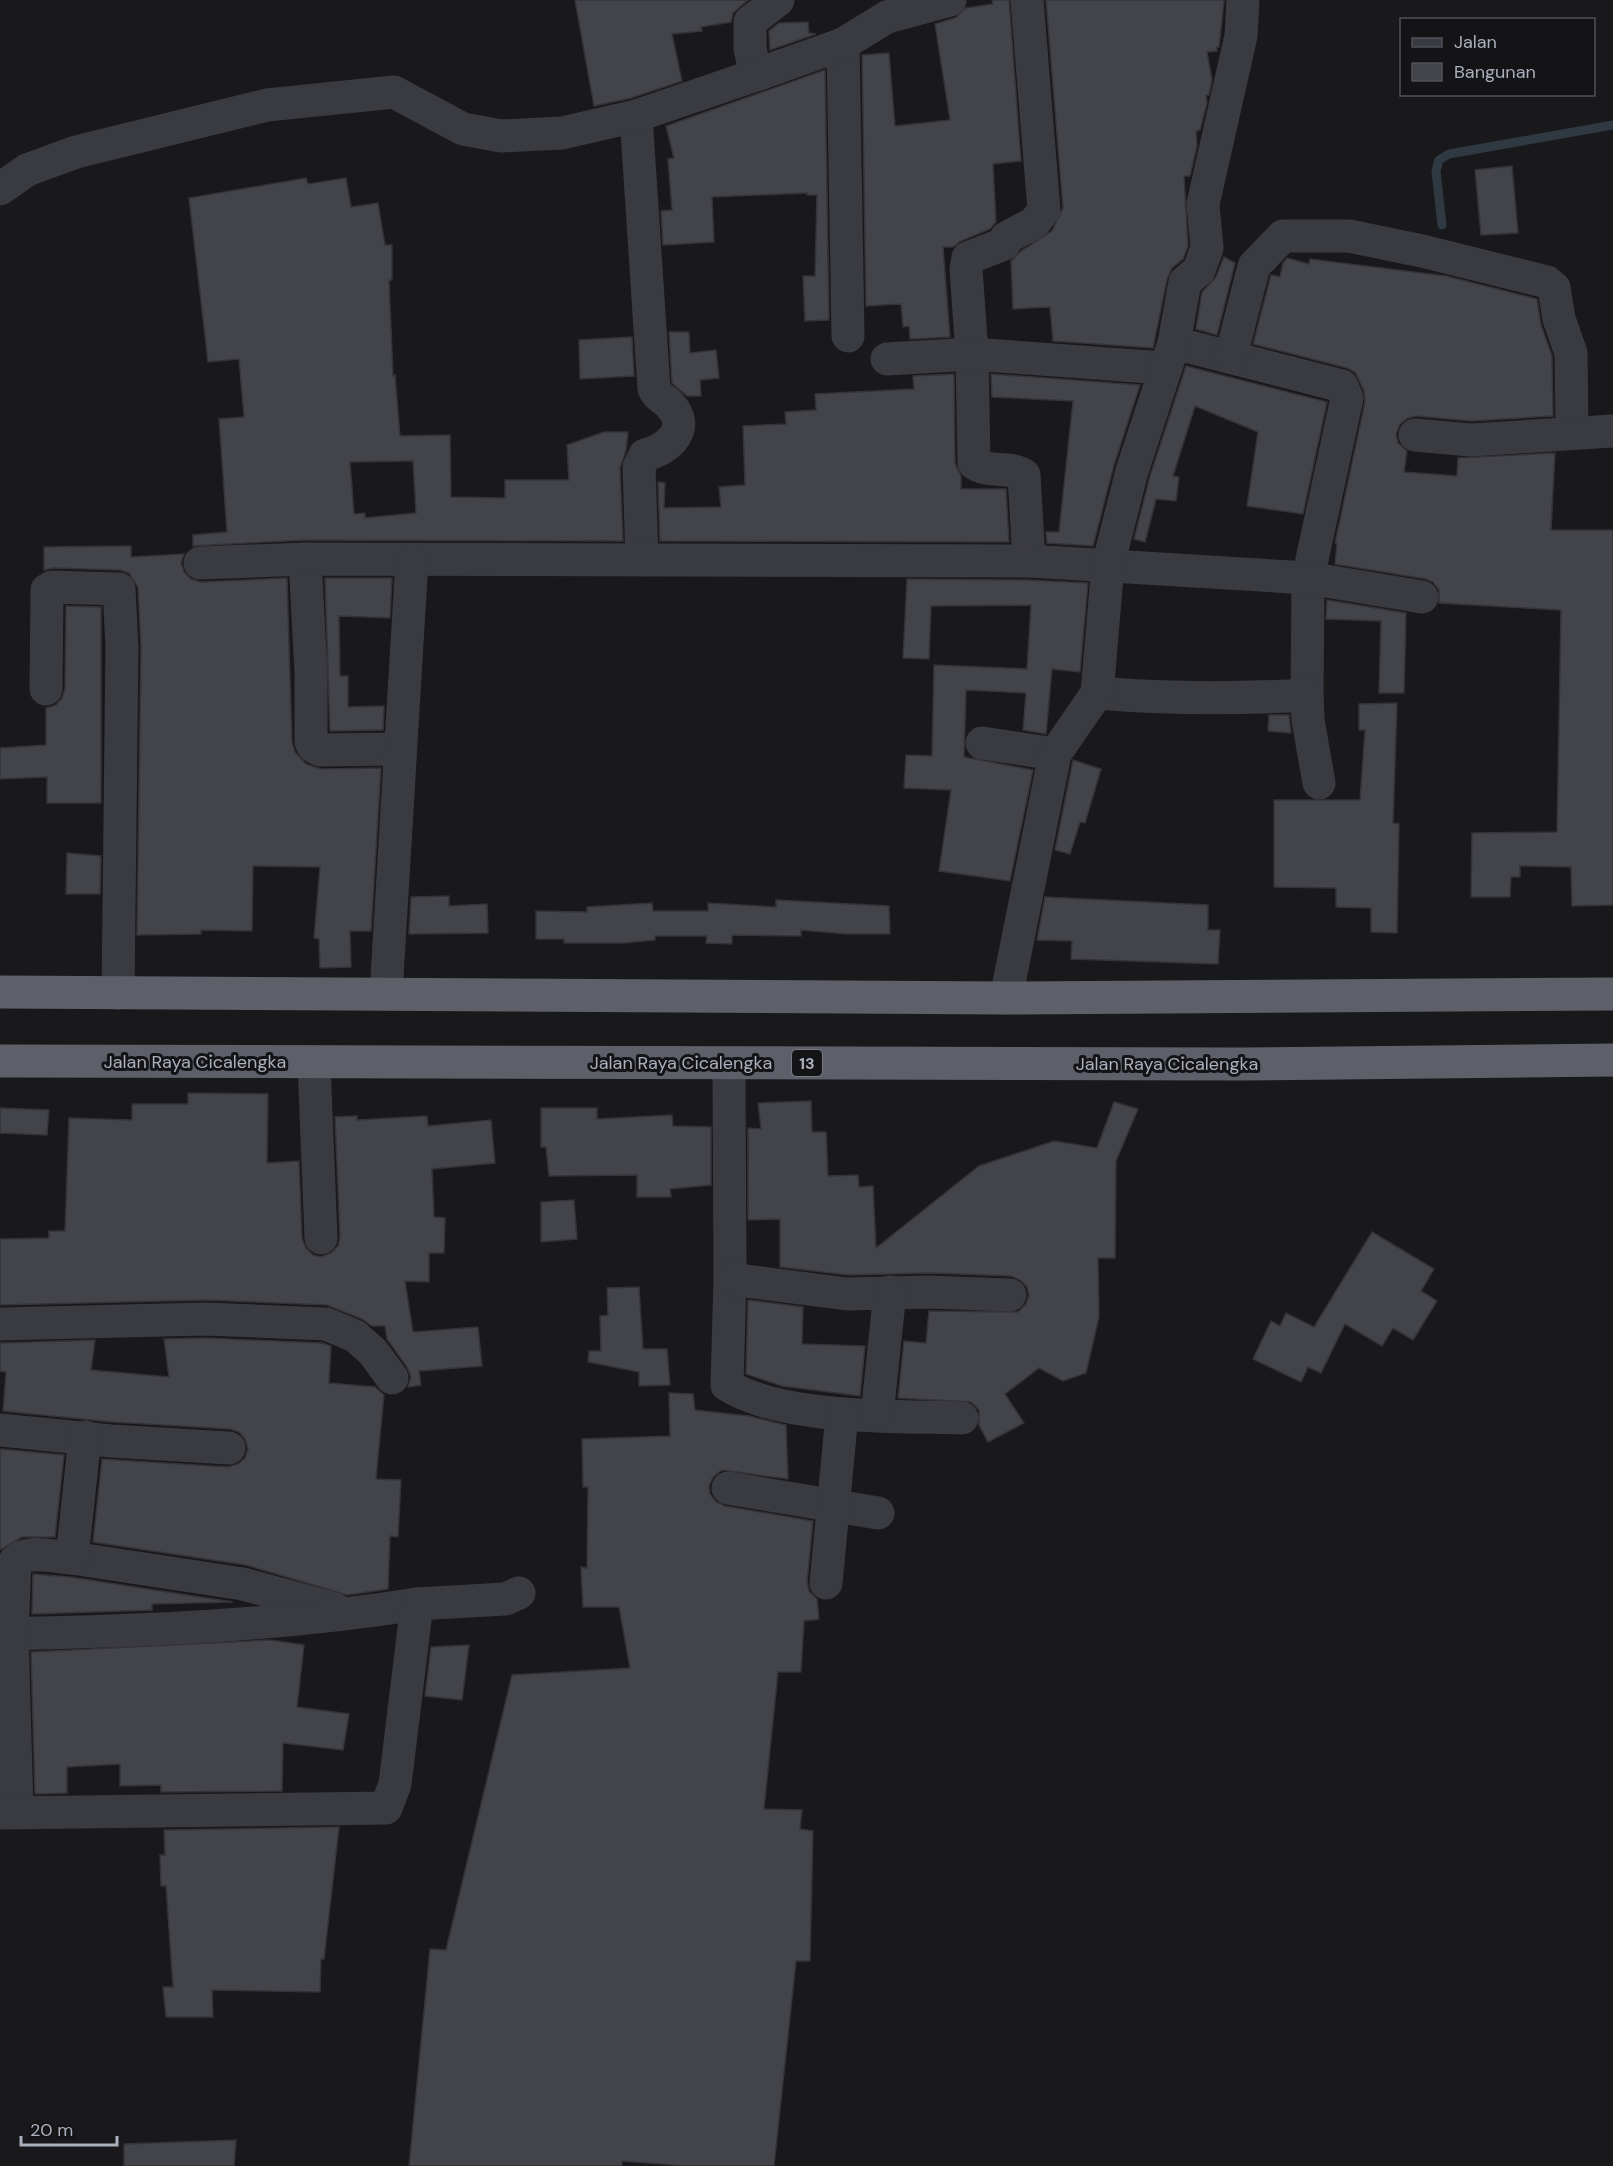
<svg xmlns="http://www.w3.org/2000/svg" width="1613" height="2166" font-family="'DM Sans',sans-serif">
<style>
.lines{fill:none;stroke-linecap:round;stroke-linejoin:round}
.stream{stroke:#2e3941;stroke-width:9}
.building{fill:#434449;stroke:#333338;stroke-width:1.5;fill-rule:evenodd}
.minor{stroke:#3a3b41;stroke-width:33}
.trunk{stroke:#5e6069;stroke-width:33}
.labels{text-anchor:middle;stroke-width:6;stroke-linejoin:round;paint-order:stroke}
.shield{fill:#141417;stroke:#7e818a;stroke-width:1.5}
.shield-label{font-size:16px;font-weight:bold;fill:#abb0bc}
.street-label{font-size:18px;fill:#abb0bc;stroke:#141417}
</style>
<rect width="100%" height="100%" fill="#19191c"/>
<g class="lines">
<path class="stream" d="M 1442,225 L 1436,171 L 1439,160 L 1449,154 L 1613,125"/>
</g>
<g class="building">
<path d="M 575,0 L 748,0 L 733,13 L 731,22 L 701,27 L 702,31 L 672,34 L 682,81 L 631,98 L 594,106 Z"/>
<path d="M 992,0 L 1009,0 L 1021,161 L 993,164 L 996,222 L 990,229 L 961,241 L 953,247 L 943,247 L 950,337 L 910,339 L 909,326 L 903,327 L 901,304 L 866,306 L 862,55 L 889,53 L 895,126 L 950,120 L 935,24 L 955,18 L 966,8 L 993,4 Z"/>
<path d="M 1046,0 L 1224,0 L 1219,47 L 1217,47 L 1217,51 L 1207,52 L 1212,80 L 1209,95 L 1206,95 L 1207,103 L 1200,130 L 1196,131 L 1197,146 L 1190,176 L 1184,176 L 1188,246 L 1183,259 L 1172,268 L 1167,279 L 1153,348 L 1053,341 L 1050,307 L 1013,309 L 1011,261 L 1021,251 L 1052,231 L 1063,208 Z"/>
<path d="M 808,22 L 809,33 L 816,34 L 770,50 L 769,31 L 779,23 Z"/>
<path d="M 825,70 L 829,320 L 805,321 L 803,276 L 815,276 L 817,195 L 807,195 L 807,193 L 712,197 L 714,242 L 663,245 L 661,211 L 672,210 L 668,159 L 674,158 L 666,126 Z"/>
<path d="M 1512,166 L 1518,233 L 1481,235 L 1475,170 Z"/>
<path d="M 306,178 L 308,184 L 346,178 L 351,207 L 378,203 L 385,245 L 392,245 L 392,280 L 389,280 L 393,376 L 395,375 L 400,436 L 450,435 L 451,497 L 505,498 L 505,480 L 569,480 L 567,445 L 604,432 L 628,432 L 626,450 L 620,468 L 623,541 L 304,540 L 193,546 L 193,535 L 227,532 L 219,419 L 244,417 L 239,359 L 208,362 L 189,198 ZM 409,461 L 413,461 L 416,513 L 365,518 L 365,513 L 354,514 L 350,462 Z"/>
<path d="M 1224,257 L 1235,263 L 1217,335 L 1196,329 L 1202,292 L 1216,277 Z"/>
<path d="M 1287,258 L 1309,264 L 1310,259 L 1446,276 L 1537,299 L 1541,325 L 1552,356 L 1553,416 L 1471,421 L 1416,416 L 1408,418 L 1400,424 L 1396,434 L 1398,443 L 1407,451 L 1404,472 L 1457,476 L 1458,458 L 1555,453 L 1551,530 L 1613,530 L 1613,905 L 1572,906 L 1571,867 L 1520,866 L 1520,877 L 1511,877 L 1510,897 L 1471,897 L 1472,833 L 1557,832 L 1561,610 L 1439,603 L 1439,590 L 1433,582 L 1426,579 L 1335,564 L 1337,544 L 1335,543 L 1365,402 L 1364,391 L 1355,372 L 1347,368 L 1253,344 L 1271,275 L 1280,277 L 1283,263 Z"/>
<path d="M 669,332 L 689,332 L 690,353 L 716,350 L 719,378 L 700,380 L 701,396 L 687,396 L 672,383 Z"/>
<path d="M 632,337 L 634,376 L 580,379 L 579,340 Z"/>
<path d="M 1186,366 L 1327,402 L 1303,514 L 1247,506 L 1258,432 L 1195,406 L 1173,476 L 1179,477 L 1176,501 L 1156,499 L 1145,542 L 1134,539 L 1150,476 Z"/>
<path d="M 954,374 L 955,463 L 961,476 L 961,489 L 1006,489 L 1009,542 L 660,541 L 658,482 L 665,483 L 664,508 L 721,507 L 719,487 L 745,485 L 743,426 L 786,424 L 785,412 L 816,410 L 815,394 L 914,389 L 913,376 Z"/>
<path d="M 991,374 L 1140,385 L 1114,465 L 1093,546 L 1047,543 L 1046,532 L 1059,532 L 1073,401 L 992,397 Z"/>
<path d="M 131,546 L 131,557 L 184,554 L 181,563 L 184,572 L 191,579 L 200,582 L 287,578 L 292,742 L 295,752 L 306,764 L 321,769 L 381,768 L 371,931 L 350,931 L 351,967 L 320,968 L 319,939 L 314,938 L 320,867 L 253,866 L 252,931 L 201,930 L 201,934 L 137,935 L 141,647 L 138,587 L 129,573 L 120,570 L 53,568 L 44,570 L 44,547 Z"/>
<path d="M 325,578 L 392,578 L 390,618 L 339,616 L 340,676 L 348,676 L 348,707 L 384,706 L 383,730 L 330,731 Z"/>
<path d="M 907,579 L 1028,580 L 1088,583 L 1080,672 L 1052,669 L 1046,734 L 1023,730 L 1026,693 L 966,690 L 964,757 L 1033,770 L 1010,881 L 939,871 L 951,790 L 904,788 L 906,755 L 932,756 L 934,665 L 1027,669 L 1031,605 L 931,606 L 929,659 L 903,658 Z"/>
<path d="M 1327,600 L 1406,613 L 1404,693 L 1379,693 L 1381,621 L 1326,619 Z"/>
<path d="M 66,606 L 101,607 L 101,803 L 47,803 L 47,777 L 0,779 L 0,748 L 46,745 L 46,708 L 56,705 L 62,698 L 65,689 Z"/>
<path d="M 1397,703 L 1393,823 L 1399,824 L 1397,933 L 1371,932 L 1371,908 L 1336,907 L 1336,888 L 1274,887 L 1274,800 L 1360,800 L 1365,730 L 1359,730 L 1359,704 Z"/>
<path d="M 1269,715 L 1289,715 L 1291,733 L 1268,731 Z"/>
<path d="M 1073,760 L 1101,769 L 1085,823 L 1080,822 L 1070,854 L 1055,850 Z"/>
<path d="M 67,853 L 101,856 L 100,894 L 66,894 Z"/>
<path d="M 449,896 L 449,906 L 487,904 L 488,933 L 409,934 L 411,897 Z"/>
<path d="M 1045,897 L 1208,905 L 1208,930 L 1220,930 L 1218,964 L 1071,959 L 1072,941 L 1037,940 Z"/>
<path d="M 776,900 L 889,906 L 890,934 L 846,934 L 801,930 L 801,936 L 732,935 L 732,944 L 706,943 L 707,936 L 655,936 L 655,940 L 623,943 L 564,943 L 564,939 L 536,939 L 536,911 L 587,912 L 587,907 L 652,903 L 653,911 L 708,911 L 708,903 L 776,907 Z"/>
<path d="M 188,1093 L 268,1094 L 267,1163 L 299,1161 L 302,1239 L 306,1248 L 313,1255 L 321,1257 L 331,1253 L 338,1246 L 340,1237 L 335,1117 L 357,1116 L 357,1120 L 427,1116 L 428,1126 L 491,1120 L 495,1163 L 432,1169 L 434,1217 L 445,1218 L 444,1253 L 429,1253 L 429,1282 L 405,1281 L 413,1332 L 478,1327 L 482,1366 L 419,1371 L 421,1385 L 408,1387 L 411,1377 L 407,1367 L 387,1339 L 385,1326 L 372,1326 L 362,1319 L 327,1305 L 206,1300 L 0,1305 L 0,1239 L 49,1238 L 49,1231 L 65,1231 L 69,1118 L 132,1120 L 132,1104 L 188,1104 Z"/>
<path d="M 811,1101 L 812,1132 L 826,1132 L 828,1176 L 858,1175 L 859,1187 L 873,1186 L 876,1248 L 979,1166 L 1054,1141 L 1097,1148 L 1114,1102 L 1138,1109 L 1116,1161 L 1115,1258 L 1098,1258 L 1099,1317 L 1086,1373 L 1063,1381 L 1039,1368 L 1005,1394 L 1024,1423 L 988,1442 L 979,1425 L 979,1410 L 971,1402 L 898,1398 L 904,1341 L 926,1343 L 929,1311 L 1018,1312 L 1026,1304 L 1029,1295 L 1027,1287 L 1020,1280 L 1011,1276 L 930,1273 L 848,1275 L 780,1267 L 780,1219 L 748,1220 L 748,1128 L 761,1129 L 758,1103 Z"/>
<path d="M 0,1108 L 49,1110 L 47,1135 L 0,1133 Z"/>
<path d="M 541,1108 L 597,1108 L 597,1119 L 672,1115 L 673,1126 L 711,1127 L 711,1185 L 670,1189 L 671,1197 L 637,1197 L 637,1175 L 549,1176 L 546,1147 L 541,1147 Z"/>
<path d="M 574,1200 L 577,1239 L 541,1242 L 541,1202 Z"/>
<path d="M 1372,1232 L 1434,1269 L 1421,1291 L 1437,1301 L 1413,1340 L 1393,1328 L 1382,1346 L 1345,1324 L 1321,1373 L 1308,1367 L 1301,1382 L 1253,1359 L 1271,1321 L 1280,1326 L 1286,1313 L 1314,1327 Z"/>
<path d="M 639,1287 L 643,1349 L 667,1349 L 670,1385 L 639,1386 L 639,1372 L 588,1362 L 589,1351 L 601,1351 L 600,1316 L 608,1315 L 607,1288 Z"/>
<path d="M 748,1300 L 803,1307 L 802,1344 L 865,1346 L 860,1396 L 782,1386 L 746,1374 Z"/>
<path d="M 205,1338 L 322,1343 L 331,1346 L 329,1383 L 375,1387 L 384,1395 L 376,1479 L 401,1480 L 398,1537 L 390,1536 L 388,1589 L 347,1595 L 246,1565 L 93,1542 L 102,1459 L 228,1467 L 238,1464 L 245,1458 L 248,1449 L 245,1439 L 239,1432 L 230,1429 L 112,1422 L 3,1411 L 6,1372 L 0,1371 L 0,1343 L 95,1340 L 91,1370 L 169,1377 L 164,1339 Z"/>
<path d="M 669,1393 L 693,1394 L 695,1410 L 749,1416 L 786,1425 L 788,1479 L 722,1470 L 713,1477 L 709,1486 L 710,1494 L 716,1502 L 725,1506 L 813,1521 L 807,1582 L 809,1591 L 817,1599 L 819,1619 L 804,1621 L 801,1672 L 778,1672 L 764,1809 L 802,1810 L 800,1829 L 813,1831 L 810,1961 L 796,1961 L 774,2166 L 685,2166 L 622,2161 L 622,2166 L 409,2166 L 430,1949 L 446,1950 L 512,1675 L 630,1668 L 619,1607 L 583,1607 L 581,1567 L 587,1568 L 588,1487 L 583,1487 L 582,1439 L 670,1436 Z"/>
<path d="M 0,1449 L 64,1455 L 55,1537 L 22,1537 L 0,1550 Z"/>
<path d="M 33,1574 L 70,1577 L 233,1602 L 152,1604 L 152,1610 L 32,1614 Z"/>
<path d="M 270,1640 L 304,1645 L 297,1707 L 349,1714 L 343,1750 L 283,1743 L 282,1791 L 161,1792 L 161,1785 L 120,1786 L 120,1764 L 67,1767 L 67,1793 L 35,1794 L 31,1652 Z"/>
<path d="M 469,1645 L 462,1700 L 425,1696 L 431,1647 Z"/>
<path d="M 339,1827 L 324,1959 L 321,1959 L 320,1992 L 212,1990 L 213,2017 L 166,2017 L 163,1987 L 173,1987 L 166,1886 L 161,1886 L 160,1855 L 165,1855 L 164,1830 Z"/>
<path d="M 236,2140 L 234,2166 L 124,2166 L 124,2144 Z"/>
</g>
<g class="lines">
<g class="minor">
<path d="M 1027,0 L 1044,210 L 1034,223 L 1006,238 L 1004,244 L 968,258 L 966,269 L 972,354 L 974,463 C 988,474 1009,465 1024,475 L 1029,561"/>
<path d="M 843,44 L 848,336"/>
<path d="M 756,75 L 750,49 L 750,22 L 778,0"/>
<path d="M 636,116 L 654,389 C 657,397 665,399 670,405 C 692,429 668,449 645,455 L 639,467 L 642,560"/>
<path d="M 0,189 L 27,170 L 76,152 L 267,105 L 394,92 L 463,129 L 501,136 L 562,133 L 636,116 L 756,75 L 843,44 L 887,17 L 950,0"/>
<path d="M 1174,343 L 1342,386 L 1347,398 L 1308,578 L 1307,695"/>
<path d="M 1231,356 L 1254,266 L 1283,236 L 1349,236 L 1422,251 L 1547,282 L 1554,288 L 1559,319 L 1571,353 L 1572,432"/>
<path d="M 887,359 L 972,354 L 1164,368"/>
<path d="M 1415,435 L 1471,440 L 1613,431"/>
<path d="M 305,559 L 311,673 L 311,742 L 314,747 L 321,750 L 400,749"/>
<path d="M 200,563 L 305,559 L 1029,561 L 1308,578 L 1422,597"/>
<path d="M 46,689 L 47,590 L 52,587 L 119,589 L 122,647 L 118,993"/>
<path d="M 1097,693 C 1168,699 1236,699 1307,695 L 1308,720 L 1319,783"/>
<path d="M 982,743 L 1055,754"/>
<path d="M 386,994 L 412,560"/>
<path d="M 1006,998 L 1055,754 L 1097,693 L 1108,565 L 1132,471 L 1174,343 L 1185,282 L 1199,270 L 1207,248 L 1203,204 L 1241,36 L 1243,0"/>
<path d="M 314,1063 L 321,1238"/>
<path d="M 729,1063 L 730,1279 L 727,1385 C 781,1420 898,1416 962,1418"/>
<path d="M 730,1279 L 847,1294 L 929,1292 L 1010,1295"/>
<path d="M 0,1324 L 205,1319 L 326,1324 L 355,1336 L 373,1352 L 392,1378"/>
<path d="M 877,1415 L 890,1292"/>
<path d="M 0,1430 L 111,1441 L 229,1448"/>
<path d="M 728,1488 L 878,1513"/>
<path d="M 72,1558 L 243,1584 L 335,1609"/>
<path d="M 826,1583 L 842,1414"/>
<path d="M 0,1634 C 140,1631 279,1626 417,1604"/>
<path d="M 17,1811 L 12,1634 L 15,1561 C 29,1549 54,1557 72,1558 L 85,1437"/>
<path d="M 0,1813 L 386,1808 L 395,1784 L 417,1604 L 505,1599 L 519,1593"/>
</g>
<g class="trunk">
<path d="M 0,992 L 1006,998 L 1613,994"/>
<path d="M 0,1061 L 1241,1064 L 1613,1060"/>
</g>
</g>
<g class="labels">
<rect class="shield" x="792" y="1050" width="30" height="26" rx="4.5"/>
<g class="shield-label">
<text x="807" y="1069">13</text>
</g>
<g class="street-label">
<text x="195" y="1068">Jalan Raya Cicalengka</text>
<text x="681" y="1069">Jalan Raya Cicalengka</text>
<text x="1167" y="1070">Jalan Raya Cicalengka</text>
</g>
</g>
<rect x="1400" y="18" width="195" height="78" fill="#141417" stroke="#505259" stroke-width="1.5"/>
<rect x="1412" y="38" width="30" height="9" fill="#3a3b41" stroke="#505259" stroke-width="1.5"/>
<text x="1454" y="48" font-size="18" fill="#abb0bc">Jalan</text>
<rect x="1412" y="63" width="30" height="18" fill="#434449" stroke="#505259" stroke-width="1.5"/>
<text x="1454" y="78" font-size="18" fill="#abb0bc">Bangunan</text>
<path d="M21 2136v9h96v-9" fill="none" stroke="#abb0bc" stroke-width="3"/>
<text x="30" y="2136" font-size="18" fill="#abb0bc" stroke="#141417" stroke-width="4.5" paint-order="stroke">20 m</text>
</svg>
